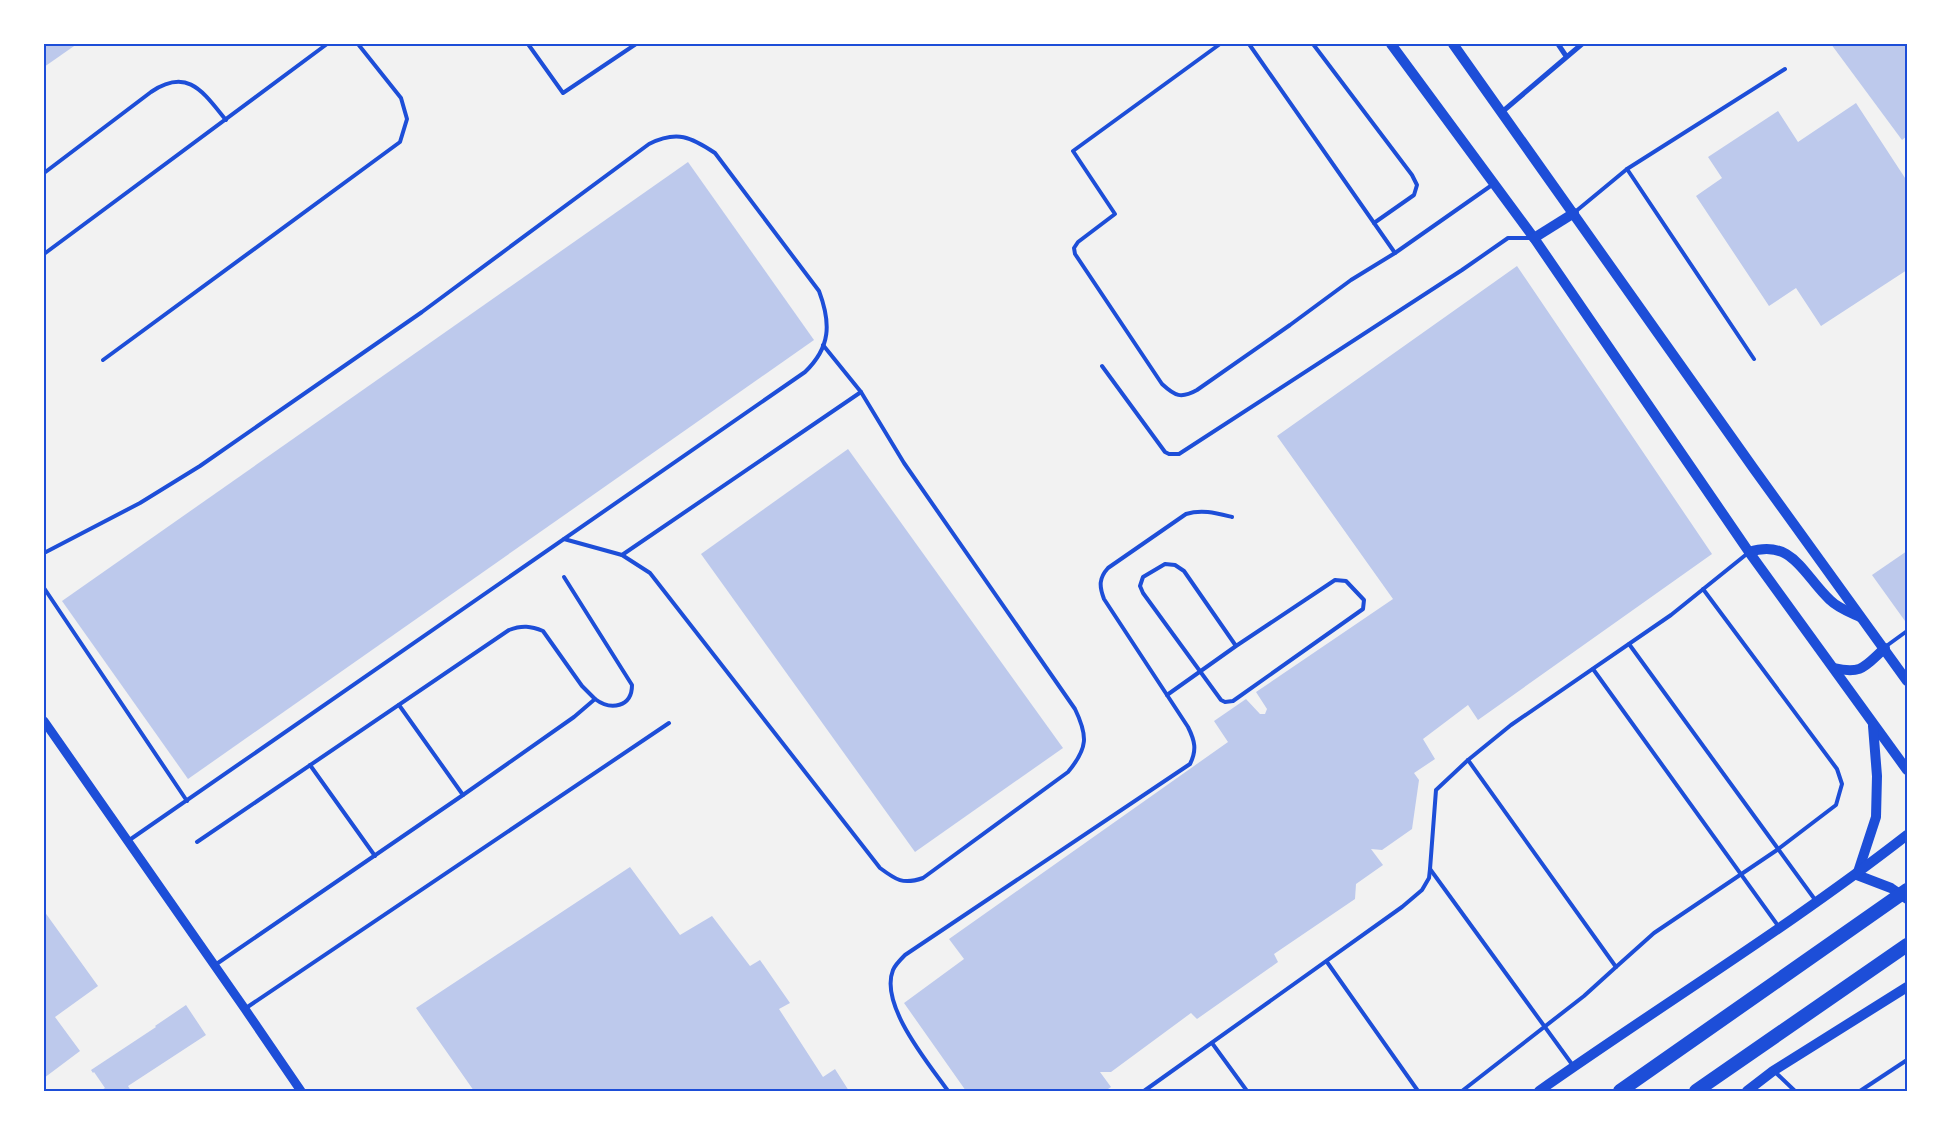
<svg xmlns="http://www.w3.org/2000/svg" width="1951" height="1135" font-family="'Source Sans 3',sans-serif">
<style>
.building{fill:#bdc9ec}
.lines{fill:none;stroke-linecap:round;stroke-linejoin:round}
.service{stroke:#1d4ed8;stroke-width:4}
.minor{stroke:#1d4ed8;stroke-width:5}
.tertiary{stroke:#1d4ed8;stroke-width:9}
.secondary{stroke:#1d4ed8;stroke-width:10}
.trunk{stroke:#1d4ed8;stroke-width:14}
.neatline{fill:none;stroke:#1d4ed8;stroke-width:2}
</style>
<rect width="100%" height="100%" fill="#f2f2f2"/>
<g class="building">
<path d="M 44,44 L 77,44 L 44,67 Z"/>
<path d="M 1831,44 L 1907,44 L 1907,136 L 1902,140 Z"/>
<path d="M 1856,103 L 1907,181 L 1907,270 L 1821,326 L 1796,288 L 1769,306 L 1696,196 L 1722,178 L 1708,157 L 1778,111 L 1798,142 Z"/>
<path d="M 688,162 L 814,340 L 188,779 L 62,601 Z"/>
<path d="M 1517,266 L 1712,554 L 1478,720 L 1468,705 L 1423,739 L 1435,759 L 1414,773 L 1419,780 L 1412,829 L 1382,850 L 1371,849 L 1383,865 L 1356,884 L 1355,899 L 1274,954 L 1278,962 L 1197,1019 L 1191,1013 L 1111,1072 L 1100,1072 L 1111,1087 L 1105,1091 L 966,1091 L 904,1003 L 964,959 L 949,939 L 1228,742 L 1214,721 L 1246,699 L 1260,714 L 1265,714 L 1267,709 L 1256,692 L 1393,599 L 1277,436 Z"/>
<path d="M 848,449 L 1063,748 L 915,852 L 701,554 Z"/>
<path d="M 1907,551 L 1907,619 L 1905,621 L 1872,575 Z"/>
<path d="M 630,867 L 680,935 L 712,916 L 750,966 L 760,960 L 790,1003 L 779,1009 L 823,1077 L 835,1069 L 849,1091 L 474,1091 L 416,1008 Z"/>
<path d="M 44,911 L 98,986 L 55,1017 L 80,1051 L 44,1078 Z"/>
<path d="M 186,1005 L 206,1035 L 128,1086 L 131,1091 L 100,1091 L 105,1088 L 94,1072 L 93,1073 L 91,1070 L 156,1027 L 155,1026 Z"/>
</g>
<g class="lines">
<g class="service">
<path d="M 528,44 L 563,93 L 636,44"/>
<path d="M 1220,44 L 1073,151 L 1115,214 L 1078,242 L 1074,248 L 1075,254 L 1162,384 C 1175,396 1181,399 1197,390 L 1290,325 L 1351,280 L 1395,253 L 1492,185"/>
<path d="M 1249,44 L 1395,253"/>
<path d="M 1313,44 L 1412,175 L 1417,185 L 1414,195 L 1374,223"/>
<path d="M 1627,169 L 1754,359"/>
<path d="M 44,173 L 151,92 C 188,67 203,92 226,120"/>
<path d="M 1575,212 L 1627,169 L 1785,69"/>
<path d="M 44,254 L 327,44"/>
<path d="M 103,360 L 400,142 L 407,119 L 401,98 L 358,44"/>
<path d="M 1102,366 L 1165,452 L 1169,454 L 1179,454 L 1462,270 L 1508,238 L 1532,238"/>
<path d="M 564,539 L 622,555 L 650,573 L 880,868 C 896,880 903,885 923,878 L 1068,772 C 1088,748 1088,736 1075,709 L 904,463 L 861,392 L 823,345"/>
<path d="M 44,553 L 140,503 L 200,466 L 422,312 L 649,144 C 677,130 691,137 715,153 L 819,291 C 831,323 831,347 805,372 L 128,841"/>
<path d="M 622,555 L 861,392"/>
<path d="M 564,577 L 632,685 C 632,707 611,711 595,699"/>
<path d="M 44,588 L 187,801"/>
<path d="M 1629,644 L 1816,901"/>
<path d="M 1885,647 L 1907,631"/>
<path d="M 1593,669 L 1779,927"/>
<path d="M 1167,695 L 1236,646 L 1335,580 L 1346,581 L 1364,600 L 1363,609 L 1233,701 L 1225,702 L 1221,700 L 1143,593 L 1140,586 L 1143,577 L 1165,564 L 1175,565 L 1184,571 L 1236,646"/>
<path d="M 399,705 L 463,795"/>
<path d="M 1468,760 L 1616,967 L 1654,933 L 1777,850 L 1836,805 L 1842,784 L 1837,769 L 1703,589"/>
<path d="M 310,765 L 375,856"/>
<path d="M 197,842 L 509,630 C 522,625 531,626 543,631 L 582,686 L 595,699 L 574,717 L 463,795 L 215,965"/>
<path d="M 1430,869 L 1574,1067"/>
<path d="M 1327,962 L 1418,1091"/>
<path d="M 246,1008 L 669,723"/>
<path d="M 1212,1043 L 1247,1091"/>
<path d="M 1775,1072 L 1795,1091"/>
<path d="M 948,1091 C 929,1064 879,1005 893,970 C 895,965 901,959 905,955 L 1190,764 C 1197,750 1195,741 1188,727 L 1104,599 C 1099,586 1099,578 1108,568 L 1186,514 C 1202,509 1216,513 1232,517"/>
<path d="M 1144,1091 L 1402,907 L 1422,890 L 1429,878 L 1430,869 L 1436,790 L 1468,760 L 1511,725 L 1671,615 L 1748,553"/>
<path d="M 1462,1091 L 1584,996 L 1616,967"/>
<path d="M 1860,1091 L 1907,1060"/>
</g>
<g class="minor">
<path d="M 1558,44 L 1566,56"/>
<path d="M 1502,112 L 1582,44"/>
</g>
<path class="tertiary" d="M 44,721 L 245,1009 L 301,1091"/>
<g class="secondary">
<path d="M 1391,44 L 1534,238 L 1749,552 L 1907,770"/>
<path d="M 1453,44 L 1754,469 L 1907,681"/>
<path d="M 1534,238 L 1574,213"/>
<path d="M 1749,552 C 1793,538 1803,575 1830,600 C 1838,608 1849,612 1860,617"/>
<path d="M 1834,668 C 1862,675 1865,666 1885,648"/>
<path d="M 1873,726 L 1877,776 L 1876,817 L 1857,875 L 1891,888 L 1907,899"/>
<path d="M 1539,1091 C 1661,1005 1789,927 1907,835"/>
<path d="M 1747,1091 L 1773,1071 L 1907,987"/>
</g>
<g class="trunk">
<path d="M 1620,1091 L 1907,890"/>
<path d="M 1696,1091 L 1907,945"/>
</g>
</g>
<rect width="1951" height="1135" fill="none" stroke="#ffffff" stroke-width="90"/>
<rect x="45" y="45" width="1861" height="1045" class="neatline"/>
</svg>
